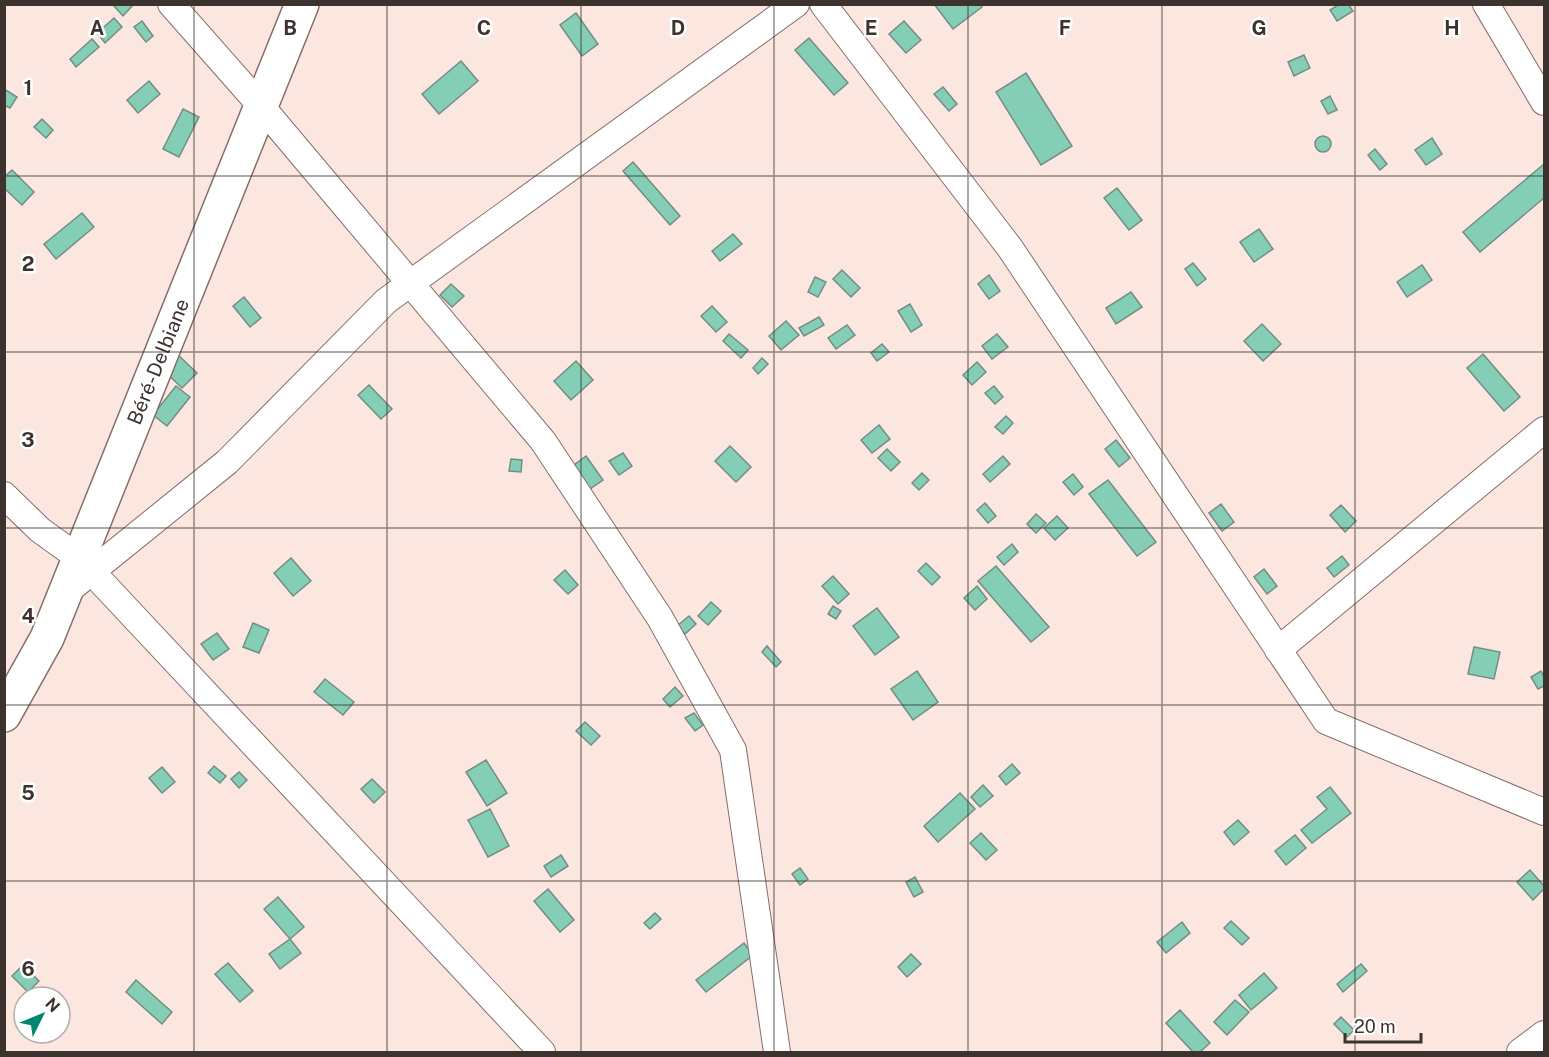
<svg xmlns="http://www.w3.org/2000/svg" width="1549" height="1057" font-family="'Public Sans',sans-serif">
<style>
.building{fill:#84ceb6;stroke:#748d84;stroke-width:1.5}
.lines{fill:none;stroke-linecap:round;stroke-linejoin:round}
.street-casing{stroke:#866e67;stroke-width:28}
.secondary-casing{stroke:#866e67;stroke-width:36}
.street{stroke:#fff;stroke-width:26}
.secondary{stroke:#fff;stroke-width:33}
.grid{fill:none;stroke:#3c322e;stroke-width:1.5;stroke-opacity:0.55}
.labels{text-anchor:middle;stroke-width:5;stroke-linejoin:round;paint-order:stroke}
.street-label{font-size:20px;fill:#3c322e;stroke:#fff}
.grid-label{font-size:20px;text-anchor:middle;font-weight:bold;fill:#3c322e;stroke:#fff;stroke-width:5;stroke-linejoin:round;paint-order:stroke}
</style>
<rect width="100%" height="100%" fill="#fce7e0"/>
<g class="building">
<path d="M 112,4 L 134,4 L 123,16 Z"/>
<path d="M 934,4 L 981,4 L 982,7 L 953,29 Z"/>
<path d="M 1340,4 L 1348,4 L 1353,11 L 1337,21 L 1330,10 Z"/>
<path d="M 576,13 L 598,44 L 582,56 L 560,25 Z"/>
<path d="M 114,18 L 122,27 L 105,43 L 97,33 Z"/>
<path d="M 142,21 L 153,36 L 146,42 L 134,27 Z"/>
<path d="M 904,21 L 921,40 L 906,53 L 889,34 Z"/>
<path d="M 809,38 L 848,83 L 834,95 L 795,50 Z"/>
<path d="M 92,39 L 99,47 L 76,67 L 70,59 Z"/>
<path d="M 1304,55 L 1310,68 L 1294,76 L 1288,62 Z"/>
<path d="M 461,61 L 478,81 L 439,114 L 422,94 Z"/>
<path d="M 1026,73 L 1072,146 L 1041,165 L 996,92 Z"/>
<path d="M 149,81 L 160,94 L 138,113 L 127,100 Z"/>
<path d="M 943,87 L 957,104 L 949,111 L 934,94 Z"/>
<path d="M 4,89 L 17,97 L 10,108 L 4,105 Z"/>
<path d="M 1330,96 L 1337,110 L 1328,114 L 1321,101 Z"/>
<path d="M 183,109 L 199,117 L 179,157 L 163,149 Z"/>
<path d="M 42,119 L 53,130 L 46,138 L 34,127 Z"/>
<circle cx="1323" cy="144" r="8"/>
<path d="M 1432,138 L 1442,154 L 1426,165 L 1415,150 Z"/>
<path d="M 1375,149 L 1387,164 L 1380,170 L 1368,155 Z"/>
<path d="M 633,162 L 680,216 L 670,225 L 623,171 Z"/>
<path d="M 1544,164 L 1544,198 L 1480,252 L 1463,232 Z"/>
<path d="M 12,170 L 34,192 L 22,205 L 4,188 L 4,177 Z"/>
<path d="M 1117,188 L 1142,220 L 1129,230 L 1104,198 Z"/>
<path d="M 82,213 L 94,227 L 56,259 L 44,244 Z"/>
<path d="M 1259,229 L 1273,249 L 1254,262 L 1240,242 Z"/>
<path d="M 733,234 L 742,244 L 720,261 L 712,251 Z"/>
<path d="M 1193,263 L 1206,279 L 1197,286 L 1185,269 Z"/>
<path d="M 1422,265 L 1432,280 L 1407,297 L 1397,282 Z"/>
<path d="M 842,270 L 860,288 L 851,297 L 833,279 Z"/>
<path d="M 989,275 L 1000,291 L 989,299 L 978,284 Z"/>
<path d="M 815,277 L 826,282 L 818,297 L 808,292 Z"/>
<path d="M 451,284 L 464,296 L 452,307 L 440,295 Z"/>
<path d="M 1131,292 L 1142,307 L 1116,324 L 1106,308 Z"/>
<path d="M 244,297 L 261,318 L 250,327 L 233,306 Z"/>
<path d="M 910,304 L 922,325 L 911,332 L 898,311 Z"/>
<path d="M 712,306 L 727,322 L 716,332 L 701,316 Z"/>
<path d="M 819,317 L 824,325 L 804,336 L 799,328 Z"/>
<path d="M 786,321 L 799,335 L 781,350 L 769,336 Z"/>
<path d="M 1262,324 L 1281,344 L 1263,361 L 1244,341 Z"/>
<path d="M 847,325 L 855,335 L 836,349 L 828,338 Z"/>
<path d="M 729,334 L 748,350 L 741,358 L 723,341 Z"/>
<path d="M 997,334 L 1008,347 L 992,359 L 982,346 Z"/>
<path d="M 882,344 L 889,352 L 877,361 L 871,353 Z"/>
<path d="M 175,352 L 197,373 L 182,388 L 161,368 Z"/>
<path d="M 1483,354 L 1520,397 L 1504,411 L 1467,368 Z"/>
<path d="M 762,358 L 768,364 L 758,374 L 753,368 Z"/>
<path d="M 576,361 L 593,380 L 571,400 L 554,381 Z"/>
<path d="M 977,362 L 986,372 L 972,385 L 963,375 Z"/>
<path d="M 369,385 L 392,409 L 381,419 L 358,395 Z"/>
<path d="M 176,386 L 190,397 L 167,426 L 153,415 Z"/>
<path d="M 994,386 L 1003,397 L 995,404 L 985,393 Z"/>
<path d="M 1006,416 L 1013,423 L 1003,434 L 995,427 Z"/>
<path d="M 879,425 L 890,439 L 872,453 L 861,440 Z"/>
<path d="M 1116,440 L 1130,458 L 1119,467 L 1105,449 Z"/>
<path d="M 730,446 L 751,467 L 736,482 L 715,461 Z"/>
<path d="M 887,449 L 900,462 L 891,471 L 878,458 Z"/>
<path d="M 623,453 L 632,466 L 619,475 L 609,461 Z"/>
<path d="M 586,456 L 603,480 L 587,491 L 570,468 Z"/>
<path d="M 1003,456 L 1010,464 L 990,482 L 983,474 Z"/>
<path d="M 511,459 L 522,460 L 521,472 L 509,471 Z"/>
<path d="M 922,473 L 929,480 L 919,490 L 912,483 Z"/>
<path d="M 1073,474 L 1083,487 L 1074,495 L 1063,482 Z"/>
<path d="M 1108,480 L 1156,542 L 1137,556 L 1089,494 Z"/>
<path d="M 985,503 L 996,516 L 988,523 L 977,510 Z"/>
<path d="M 1221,504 L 1234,522 L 1222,531 L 1209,513 Z"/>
<path d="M 1341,505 L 1356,521 L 1345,532 L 1330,515 Z"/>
<path d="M 1036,514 L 1046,523 L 1036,533 L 1027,524 Z"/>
<path d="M 1057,516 L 1068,528 L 1055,540 L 1044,528 Z"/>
<path d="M 1012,544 L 1018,552 L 1004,565 L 997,557 Z"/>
<path d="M 1342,556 L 1349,565 L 1334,577 L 1327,568 Z"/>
<path d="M 291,558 L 311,581 L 293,596 L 274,573 Z"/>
<path d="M 926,563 L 940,577 L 932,585 L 918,571 Z"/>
<path d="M 996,566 L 1049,627 L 1031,642 L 978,581 Z"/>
<path d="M 1264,569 L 1277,586 L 1267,594 L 1254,577 Z"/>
<path d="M 565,570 L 578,585 L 568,594 L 554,580 Z"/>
<path d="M 833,576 L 849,594 L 838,604 L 822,586 Z"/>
<path d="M 977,586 L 987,599 L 975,610 L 964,598 Z"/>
<path d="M 711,602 L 721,611 L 708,625 L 698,616 Z"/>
<path d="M 833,606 L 841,611 L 836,619 L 828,614 Z"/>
<path d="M 877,608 L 899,637 L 875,655 L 853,626 Z"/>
<path d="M 689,616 L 696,624 L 685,634 L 677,626 Z"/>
<path d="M 253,623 L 269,630 L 259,653 L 243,647 Z"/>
<path d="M 217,633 L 229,649 L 213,660 L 201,644 Z"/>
<path d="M 767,646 L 781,662 L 776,667 L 762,652 Z"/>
<path d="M 1474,647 L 1500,652 L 1494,679 L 1468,674 Z"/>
<path d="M 917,671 L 938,702 L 913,720 L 891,689 Z"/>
<path d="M 1541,671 L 1544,677 L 1544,686 L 1538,689 L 1531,677 Z"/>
<path d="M 325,679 L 354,702 L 343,715 L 314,692 Z"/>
<path d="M 675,687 L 683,696 L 670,707 L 663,699 Z"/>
<path d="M 694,713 L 703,725 L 695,731 L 685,718 Z"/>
<path d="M 585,722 L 600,736 L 591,745 L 576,731 Z"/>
<path d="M 486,760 L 507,793 L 487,806 L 466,772 Z"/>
<path d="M 1012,764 L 1020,773 L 1006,785 L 999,776 Z"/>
<path d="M 214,766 L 226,776 L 220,783 L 208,773 Z"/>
<path d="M 162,767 L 175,782 L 162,793 L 149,778 Z"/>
<path d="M 239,772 L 247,780 L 239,788 L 231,779 Z"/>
<path d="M 372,779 L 385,792 L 374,803 L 361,789 Z"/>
<path d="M 983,785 L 993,796 L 980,807 L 971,797 Z"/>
<path d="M 1330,787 L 1351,813 L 1312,843 L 1301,830 L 1327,809 L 1317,797 Z"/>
<path d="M 960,793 L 975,809 L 938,842 L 924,826 Z"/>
<path d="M 490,809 L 509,846 L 488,857 L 468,820 Z"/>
<path d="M 1238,820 L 1249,832 L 1234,845 L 1224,832 Z"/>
<path d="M 981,833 L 997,850 L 986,860 L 970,843 Z"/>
<path d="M 1295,835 L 1306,848 L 1286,865 L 1275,851 Z"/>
<path d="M 561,855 L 568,866 L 551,877 L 544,866 Z"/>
<path d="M 800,868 L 808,879 L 800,885 L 792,874 Z"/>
<path d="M 1530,870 L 1544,886 L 1544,889 L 1533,900 L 1517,882 Z"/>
<path d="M 915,877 L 923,892 L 914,897 L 906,882 Z"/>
<path d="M 548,889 L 574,920 L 560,932 L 534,901 Z"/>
<path d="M 278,897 L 304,927 L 290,939 L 264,909 Z"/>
<path d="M 655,913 L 661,919 L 650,929 L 644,923 Z"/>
<path d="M 1231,921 L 1249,938 L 1242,945 L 1224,928 Z"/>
<path d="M 1182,922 L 1190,933 L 1166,953 L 1157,942 Z"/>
<path d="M 290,939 L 301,953 L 280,969 L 269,954 Z"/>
<path d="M 744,943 L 753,955 L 706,992 L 696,980 Z"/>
<path d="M 911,954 L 921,964 L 907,977 L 898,967 Z"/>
<path d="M 228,963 L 253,991 L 240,1002 L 215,974 Z"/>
<path d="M 1361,964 L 1367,971 L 1343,992 L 1337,984 Z"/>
<path d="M 23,965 L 39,981 L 28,992 L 12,976 Z"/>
<path d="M 1264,973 L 1277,988 L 1251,1010 L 1239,995 Z"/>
<path d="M 136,980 L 172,1012 L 162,1024 L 126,992 Z"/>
<path d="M 1235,1000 L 1249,1012 L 1227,1035 L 1214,1022 Z"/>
<path d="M 1180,1010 L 1210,1043 L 1200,1052 L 1193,1052 L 1166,1023 Z"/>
<path d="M 1341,1017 L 1354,1030 L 1347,1037 L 1334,1024 Z"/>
</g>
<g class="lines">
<defs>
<g id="street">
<path d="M 171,4 L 261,106 L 543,441 L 660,618 L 733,750 L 777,1052"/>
<path d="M 823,4 L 1010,248 L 1326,721 L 1544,812"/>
<path d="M 1486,4 L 1544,102"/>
<path d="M 4,495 L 40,530 L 79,558"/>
<path d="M 91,571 L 542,1052"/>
<path d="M 65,593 L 227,462 L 386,301 L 796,4"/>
<path d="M 1278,650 L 1544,430"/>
<path d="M 1520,1052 L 1544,1034"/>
</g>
<g id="secondary">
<path id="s1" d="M 4,715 L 47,638 L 302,4"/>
</g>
</defs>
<use href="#street" class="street-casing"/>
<use href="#secondary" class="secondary-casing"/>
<use href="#street" class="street"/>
<use href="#secondary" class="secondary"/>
</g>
<path class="grid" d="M 194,4 L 194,1052M 387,4 L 387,1052M 581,4 L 581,1052M 774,4 L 774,1052M 968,4 L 968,1052M 1162,4 L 1162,1052M 1355,4 L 1355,1052M 4,176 L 1544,176M 4,352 L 1544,352M 4,528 L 1544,528M 4,705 L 1544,705M 4,881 L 1544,881"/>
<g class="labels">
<g class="street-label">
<text dy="7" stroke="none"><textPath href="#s1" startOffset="386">Béré-Delbiane</textPath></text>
</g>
</g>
<g class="grid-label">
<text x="97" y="35">A</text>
<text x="290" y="35">B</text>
<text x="484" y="35">C</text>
<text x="678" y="35">D</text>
<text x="871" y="35">E</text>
<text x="1065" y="35">F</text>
<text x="1259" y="35">G</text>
<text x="1452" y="35">H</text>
<text x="28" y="95">1</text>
<text x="28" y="271">2</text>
<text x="28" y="447">3</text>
<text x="28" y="623">4</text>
<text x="28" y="800">5</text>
<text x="28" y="976">6</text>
</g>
<rect width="1549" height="1057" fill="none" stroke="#3c322e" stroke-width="12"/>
<g transform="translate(42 1015) rotate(47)"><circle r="28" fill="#ffffff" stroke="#b1adab" stroke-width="1.5"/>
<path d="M0-4.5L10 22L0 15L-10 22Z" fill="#00876c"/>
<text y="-9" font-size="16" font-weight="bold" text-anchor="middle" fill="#3c322e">N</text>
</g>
<path d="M1345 1033v9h76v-9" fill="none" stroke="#3c322e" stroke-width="3"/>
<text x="1354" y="1033" font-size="18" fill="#3c322e" stroke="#ffffff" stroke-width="4.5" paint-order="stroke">20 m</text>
</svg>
